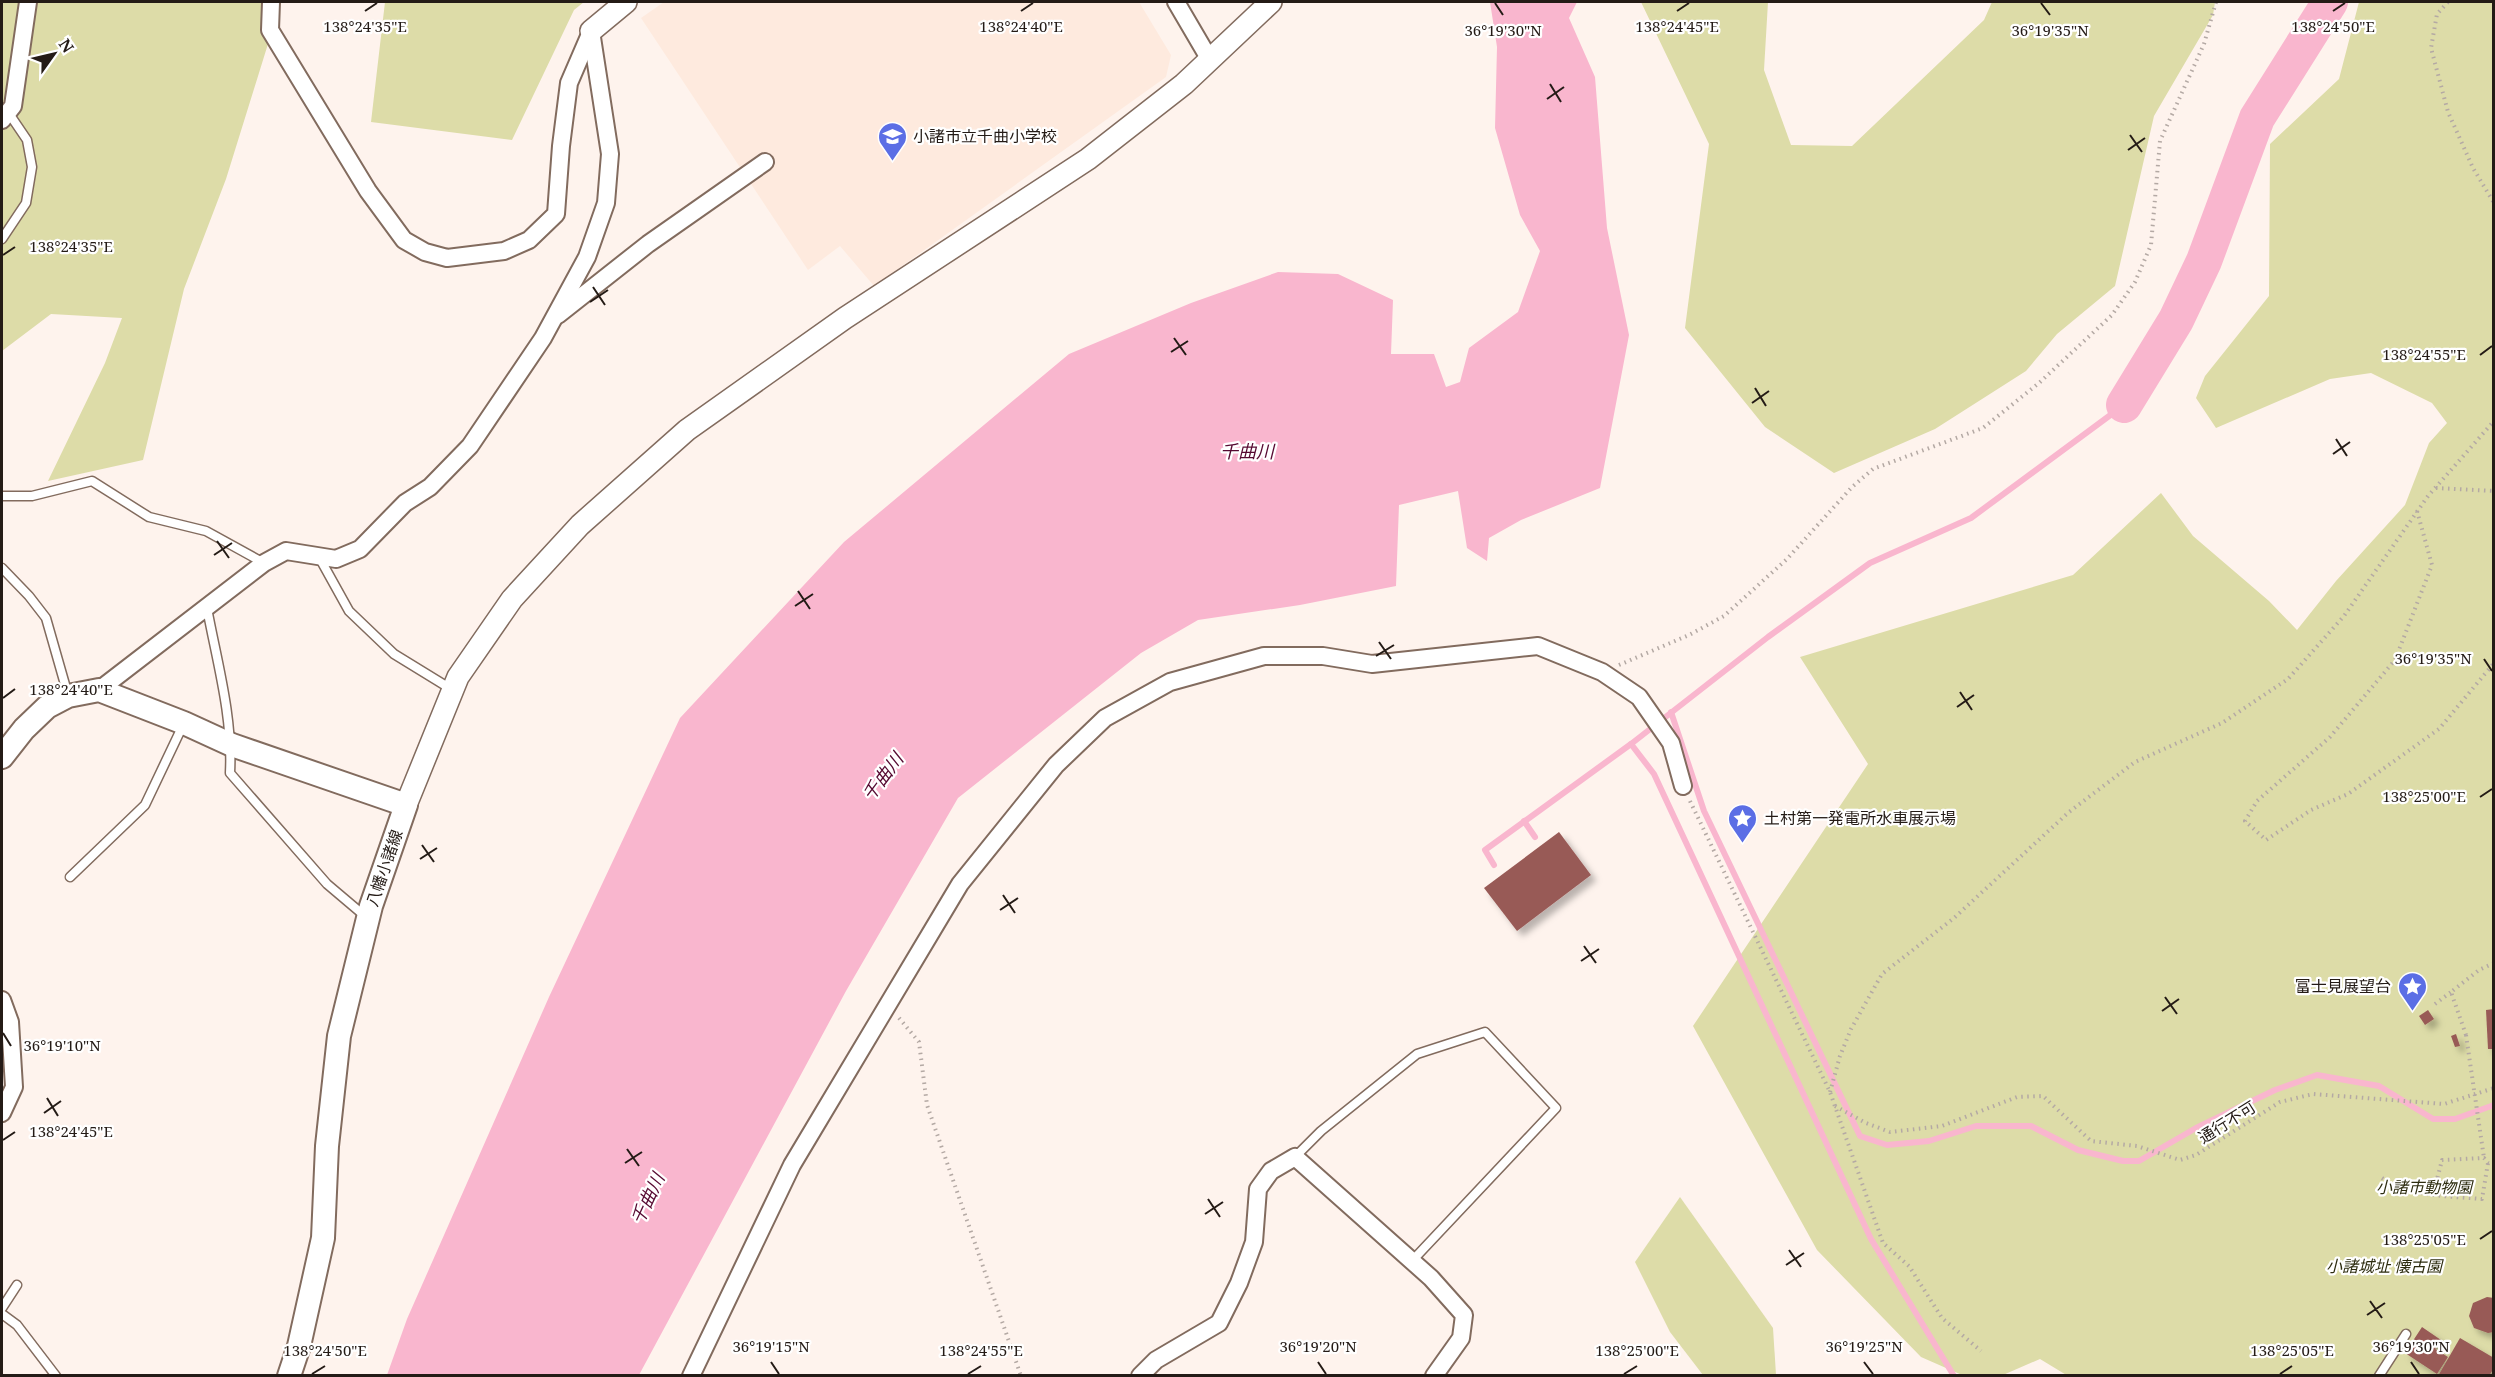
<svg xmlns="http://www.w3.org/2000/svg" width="2495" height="1377" font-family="'Noto Serif','Noto Sans JP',serif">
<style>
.built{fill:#feeade}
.green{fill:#dddca8}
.water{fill:#f9b6ce}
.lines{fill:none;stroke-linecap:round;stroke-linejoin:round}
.stream{stroke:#f9b6ce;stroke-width:6}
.river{stroke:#f9b6ce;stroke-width:36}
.building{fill:#985a56;filter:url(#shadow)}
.service-casing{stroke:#826b5e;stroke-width:11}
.minor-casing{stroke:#826b5e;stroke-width:20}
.tertiary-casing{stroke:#826b5e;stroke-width:24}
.secondary-casing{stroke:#826b5e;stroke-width:26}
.path{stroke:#b4a9a4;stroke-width:4;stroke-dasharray:1.5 4.5;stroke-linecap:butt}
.service{stroke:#fff;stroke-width:8}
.minor{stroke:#fff;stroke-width:16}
.tertiary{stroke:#fff;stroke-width:21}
.secondary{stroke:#fff;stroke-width:22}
.path-bridge{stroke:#b4a9a4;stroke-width:4;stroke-dasharray:1.5 4.5;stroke-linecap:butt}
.ticks{fill:none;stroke:#241b16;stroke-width:2}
.labels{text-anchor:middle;stroke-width:4.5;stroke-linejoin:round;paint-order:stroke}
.poi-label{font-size:16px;fill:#241b16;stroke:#fff;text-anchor:start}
.street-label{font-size:16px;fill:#241b16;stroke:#fff}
.park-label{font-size:16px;font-style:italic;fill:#2d2c0f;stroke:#fff}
.water-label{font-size:18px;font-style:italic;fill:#560931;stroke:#fff}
.ticks-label{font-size:15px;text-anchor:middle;fill:#241b16;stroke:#fff;stroke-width:4.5;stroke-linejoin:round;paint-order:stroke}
</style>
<defs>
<filter id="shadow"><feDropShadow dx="5.5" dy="5.5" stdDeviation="3" flood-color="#0004"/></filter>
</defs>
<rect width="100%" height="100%" fill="#fef3ed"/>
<path class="built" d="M 664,2 L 1139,2 L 1171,55 L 1166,77 L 874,286 L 840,246 L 808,270 L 641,18 Z"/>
<g class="green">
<path d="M 2,2 L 281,2 L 226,179 L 184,289 L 143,460 L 48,481 L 105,363 L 122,318 L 51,314 L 2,351 Z"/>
<path d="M 385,2 L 584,2 L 574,10 L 512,140 L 371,122 Z"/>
<path d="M 1641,2 L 1768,2 L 1764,70 L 1791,145 L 1852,146 L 1984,20 L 1992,2 L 2215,2 L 2213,15 L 2154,116 L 2115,286 L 2057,334 L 2026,371 L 1935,429 L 1834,473 L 1765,427 L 1685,328 L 1709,144 Z"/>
<path d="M 2359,2 L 2493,2 L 2493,1375 L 2068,1376 L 2040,1359 L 2003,1375 L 1962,1375 L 1921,1357 L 1817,1250 L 1693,1026 L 1868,764 L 1800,657 L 2073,575 L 2161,493 L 2193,536 L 2269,601 L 2297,630 L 2336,581 L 2405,505 L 2429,443 L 2447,423 L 2432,403 L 2371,373 L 2330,379 L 2216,428 L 2196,398 L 2205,376 L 2269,296 L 2270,144 L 2339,79 Z"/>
<path d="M 1680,1197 L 1773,1328 L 1776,1375 L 1703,1375 L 1670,1332 L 1635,1262 Z"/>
</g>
<path class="water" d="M 1490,2 L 1577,2 L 1569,18 L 1595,77 L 1607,228 L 1629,335 L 1600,488 L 1521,520 L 1489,538 L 1487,561 L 1467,548 L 1458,491 L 1399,505 L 1396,586 L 1300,605 L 1198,620 L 1141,653 L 958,798 L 846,991 L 639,1375 L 387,1375 L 407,1319 L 549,997 L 680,718 L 844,542 L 1069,354 L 1191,303 L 1278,272 L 1338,274 L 1393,300 L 1391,354 L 1434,354 L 1446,387 L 1460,382 L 1469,348 L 1518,312 L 1540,251 L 1520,215 L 1495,128 L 1497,47 Z"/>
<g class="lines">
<g class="stream">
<path d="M 1671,712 L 1704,811 L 1860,1136 L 1887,1145 L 1929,1141 L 1976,1126 L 2031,1126 L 2078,1150 L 2123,1161 L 2139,1161 L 2196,1128 L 2275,1090 L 2317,1075 L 2379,1086 L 2433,1119 L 2455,1119 L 2494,1105"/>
<path d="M 1631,744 L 1654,774 L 1871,1239 L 1954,1376"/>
<path d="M 1524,821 L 1535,837"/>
<path d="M 1494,865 L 1485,850 L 1631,744 L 1768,637 L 1870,563 L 1971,518 L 2124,405"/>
</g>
<path class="river" d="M 2124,405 L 2176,320 L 2204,261 L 2257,118 L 2330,2"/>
</g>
<g class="building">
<path d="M 1559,832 L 1591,875 L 1517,931 L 1484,888 Z"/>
<path d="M 2494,1009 L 2494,1049 L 2488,1049 L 2486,1010 Z"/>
<path d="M 2428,1010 L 2434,1019 L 2425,1025 L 2419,1016 Z"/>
<path d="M 2456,1034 L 2460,1046 L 2455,1047 L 2451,1036 Z"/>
<path d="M 2487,1297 L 2494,1298 L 2494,1332 L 2488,1333 L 2474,1328 L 2469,1316 L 2473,1303 Z"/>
<path d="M 2422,1327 L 2441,1340 L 2435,1349 L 2448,1357 L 2437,1374 L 2405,1353 Z"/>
<path d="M 2460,1338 L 2494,1358 L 2494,1368 L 2489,1376 L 2438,1376 Z"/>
</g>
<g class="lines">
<defs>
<g id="service">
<path d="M 2,239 L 26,203 L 32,167 L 27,140 L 8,112"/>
<path d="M 2,496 L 32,496 L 92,481 L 149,517 L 206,531 L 264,563"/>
<path d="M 319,557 L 349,611 L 394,654 L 451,689"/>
<path d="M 2,568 L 29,596 L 46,618 L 68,695"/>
<path d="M 207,608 C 217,662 233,717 230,773 L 327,884 L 366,917"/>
<path d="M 70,877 L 145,805 L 184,723"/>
<path d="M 1295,1157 L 1321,1131 L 1417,1054 L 1485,1032 L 1556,1108 L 1411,1262"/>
<path d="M 2,1308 L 17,1285"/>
<path d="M 2,1314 L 17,1325 L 56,1376"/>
<path d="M 2379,1376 L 2406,1334"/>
</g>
<g id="minor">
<path d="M 271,2 L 270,30 L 368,191 L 404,240 L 425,252 L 447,258 L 504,251 L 529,240 L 556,214 L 561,146 L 569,83 L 591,32"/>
<path d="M 1176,2 L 1210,60"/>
<path d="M 2,120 L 13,106 L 28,2"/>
<path d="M 558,315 L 648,244 L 765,162"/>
<path d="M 99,690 L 264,563 L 286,551 L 336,559 L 360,549 L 405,503 L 430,487 L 470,446 L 543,338 L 587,257 L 606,203 L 610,154 L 591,31"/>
<path d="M 2,1000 L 10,1022 L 14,1087 L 2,1113"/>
<path d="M 691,1376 L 792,1165 L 960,884 L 1056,765 L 1105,718 L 1170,682 L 1264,656 L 1323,656 L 1372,664 L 1538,646 L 1602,672 L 1639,697 L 1671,743 L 1683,786"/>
<path d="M 1140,1376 L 1156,1360 L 1219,1323 L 1239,1283 L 1254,1242 L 1258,1189 L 1271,1171 L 1295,1157 L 1431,1278 L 1464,1315 L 1461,1338 L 1434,1376"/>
</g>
<g id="tertiary">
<path d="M 591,31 L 626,2"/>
<path d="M 406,805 L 458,677 L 512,599 L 580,525 L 687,430 L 845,318 L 1088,159 L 1184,84 L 1271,2"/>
</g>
<path id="secondary" d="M 2,757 L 24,729 L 47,707 L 68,696 L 99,690 L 184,723 L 232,745 L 406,805 L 371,906 L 339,1036 L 327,1146 L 323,1238 L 299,1346 L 289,1376"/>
</defs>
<use href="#service" class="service-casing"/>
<use href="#minor" class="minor-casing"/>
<use href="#tertiary" class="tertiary-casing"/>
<use href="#secondary" class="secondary-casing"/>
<g class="path">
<path d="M 2448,2 L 2437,14 L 2431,48 L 2448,112 L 2473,168 L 2494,203"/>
<path d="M 2436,488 L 2494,491"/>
<path d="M 2417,511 L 2432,565 L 2395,660 L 2330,737 L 2257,801 L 2245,821 L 2266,840 L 2311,810 L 2348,794 L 2439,729 L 2494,663"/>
<path d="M 1619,665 L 1689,635 L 1724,616 L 1787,559 L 1852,487 L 1873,469 L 1983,428 L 2039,383 L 2112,315 L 2135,282 L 2151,245 L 2160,141 L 2204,44 L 2216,2"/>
<path d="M 1690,801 L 1830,1092 L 1883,1243 L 1909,1266 L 1942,1318 L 1981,1351"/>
<path d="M 2494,823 L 2494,836"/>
<path d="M 2435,1004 L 2451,992"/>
<path d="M 899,1018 L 919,1042 L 927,1105 L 1021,1376"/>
<path d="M 2466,1035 L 2451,992 L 2479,970 L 2494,963"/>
<path d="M 1830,1092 L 1840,1056 L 1851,1029 L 1882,974 L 1954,918 L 2069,812 L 2135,762 L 2222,723 L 2288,679 L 2344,616 L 2428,496 L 2494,421"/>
<path d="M 1835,1106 L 1866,1123 L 1890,1132 L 1942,1126 L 2017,1097 L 2043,1096 L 2091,1141 L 2137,1146 L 2180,1160 L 2196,1155 L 2280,1102 L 2313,1094 L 2444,1104 L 2494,1088"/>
<path d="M 2382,1178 C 2410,1197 2449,1196 2482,1199 L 2488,1163"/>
<path d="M 2433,1195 L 2442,1160 L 2484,1158 L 2488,1163 L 2494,1165"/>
</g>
<use href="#service" class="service"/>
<use href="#minor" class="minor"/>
<use href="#tertiary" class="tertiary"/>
<use href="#secondary" class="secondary"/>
<path class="path-bridge" d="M 2466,1035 L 2484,1158"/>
</g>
<path class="ticks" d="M 1495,3 L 1503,15M 2041,3 L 2050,15M 365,11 L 377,3M 1021,11 L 1033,3M 1677,11 L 1689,3M 2333,11 L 2345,3M 1550,84 L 1561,102M 1547,99 L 1564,87M 2130,135 L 2142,152M 2128,150 L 2145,138M 3,255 L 15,247M 593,287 L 605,305M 590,302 L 608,290M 1174,338 L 1186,355M 1171,352 L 1188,341M 2480,355 L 2492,346M 1755,388 L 1766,406M 1752,403 L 1769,391M 2336,439 L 2347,456M 2333,454 L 2350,442M 217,541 L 229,558M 214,555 L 232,543M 798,591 L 810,609M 795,606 L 813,594M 1379,642 L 1391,659M 1376,656 L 1394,645M 2484,659 L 2492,671M 1960,692 L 1972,710M 3,698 L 15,689M 1957,707 L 1974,695M 2480,797 L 2492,789M 422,845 L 434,862M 420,859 L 437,848M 1003,895 L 1015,913M 1000,910 L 1018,898M 1584,946 L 1596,963M 1581,961 L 1599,949M 2165,997 L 2177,1014M 2162,1011 L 2179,999M 3,1033 L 11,1046M 47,1098 L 58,1116M 44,1113 L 61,1101M 3,1140 L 15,1132M 627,1149 L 639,1166M 625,1163 L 642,1152M 1208,1199 L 1220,1217M 1205,1214 L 1223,1202M 2480,1239 L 2492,1231M 1789,1250 L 1801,1267M 1786,1265 L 1804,1253M 2370,1301 L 2382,1318M 2367,1315 L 2385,1303M 771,1362 L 779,1374M 1318,1362 L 1326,1374M 1864,1362 L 1873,1374M 2411,1362 L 2419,1374M 312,1374 L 325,1366M 968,1374 L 981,1366M 1624,1374 L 1637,1366M 2280,1374 L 2292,1366"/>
<defs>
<symbol id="school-pin" viewBox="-11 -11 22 30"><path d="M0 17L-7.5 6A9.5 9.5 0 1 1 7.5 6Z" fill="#5b6ee5" stroke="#fff"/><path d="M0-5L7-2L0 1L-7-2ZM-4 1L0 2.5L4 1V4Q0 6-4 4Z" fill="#fff"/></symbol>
<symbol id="sight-pin" viewBox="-11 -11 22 30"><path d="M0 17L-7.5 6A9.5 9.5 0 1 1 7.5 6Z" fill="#5b6ee5" stroke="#fff"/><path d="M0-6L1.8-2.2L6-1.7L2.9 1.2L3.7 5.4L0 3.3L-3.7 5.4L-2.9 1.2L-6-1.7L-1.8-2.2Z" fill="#fff"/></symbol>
</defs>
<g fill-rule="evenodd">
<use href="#school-pin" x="876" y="120" width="33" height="45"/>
<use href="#sight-pin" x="1726" y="802" width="33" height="45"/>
<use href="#sight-pin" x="2396" y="970" width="33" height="45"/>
</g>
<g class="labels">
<g class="poi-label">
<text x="913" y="142">小諸市立千曲小学校</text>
<text x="1764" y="824">土村第一発電所水車展示場</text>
<text x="2391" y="992" text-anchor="end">富士見展望台</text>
</g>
<g class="street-label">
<text transform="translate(384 868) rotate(-71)" y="6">八幡小諸線</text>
<text transform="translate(2227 1122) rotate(-32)" y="6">通行不可</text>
</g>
<g class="park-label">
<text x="2424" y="1193">小諸市動物園</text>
<text x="2384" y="1272">小諸城址 懐古園</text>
</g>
<g class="water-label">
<text x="1247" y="458">千曲川</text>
<text transform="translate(883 777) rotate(-53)" y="6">千曲川</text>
<text transform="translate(648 1199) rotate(-65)" y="6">千曲川</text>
</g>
</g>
<g class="ticks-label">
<text x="365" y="32">138°24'35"E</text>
<text x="1021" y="32">138°24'40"E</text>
<text x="1677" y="32">138°24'45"E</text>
<text x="2333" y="32">138°24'50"E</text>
<text x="2050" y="36">36°19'35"N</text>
<text x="1503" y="36">36°19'30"N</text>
<text x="71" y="252">138°24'35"E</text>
<text x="2424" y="360">138°24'55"E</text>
<text x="2433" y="664">36°19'35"N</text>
<text x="71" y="695">138°24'40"E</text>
<text x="2424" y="802">138°25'00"E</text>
<text x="62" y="1051">36°19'10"N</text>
<text x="71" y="1137">138°24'45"E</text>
<text x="2424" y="1245">138°25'05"E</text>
<text x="771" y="1352">36°19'15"N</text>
<text x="1318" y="1352">36°19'20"N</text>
<text x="1864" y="1352">36°19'25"N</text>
<text x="2411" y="1352">36°19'30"N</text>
<text x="325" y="1356">138°24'50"E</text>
<text x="981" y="1356">138°24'55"E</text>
<text x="1637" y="1356">138°25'00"E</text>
<text x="2292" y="1356">138°25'05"E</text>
</g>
<rect width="2495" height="1377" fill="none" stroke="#241b16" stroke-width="6"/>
<g transform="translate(54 54) rotate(56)" stroke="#ffffff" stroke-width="4.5" paint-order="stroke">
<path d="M0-4.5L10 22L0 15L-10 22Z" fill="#241b16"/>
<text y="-9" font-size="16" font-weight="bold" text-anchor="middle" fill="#241b16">N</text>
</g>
</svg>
